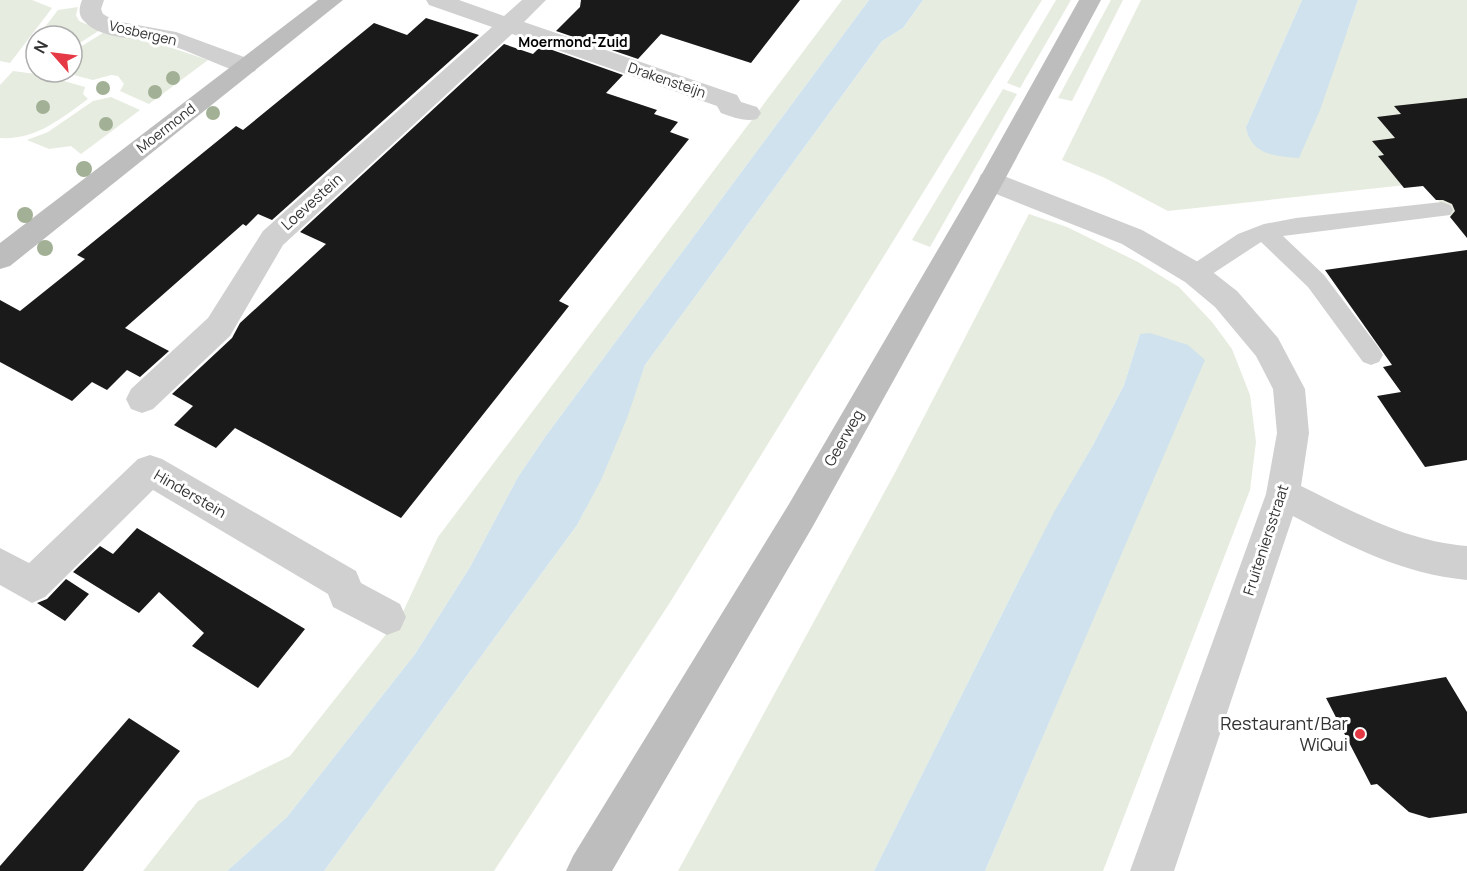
<svg xmlns="http://www.w3.org/2000/svg" width="1467" height="871" font-family="Manrope,sans-serif">
<style>
.green{fill:#e6ecdf}
.water{fill:#cfe2ee}
.building{fill:#1a1a1a}
.lines{fill:none;stroke-linecap:round;stroke-linejoin:round}
.lane{fill:#d0d0d0;fill-rule:evenodd}
.street{fill:#d0d0d0;fill-rule:evenodd}
.secondary{fill:#bdbdbd;fill-rule:evenodd}
.tree{fill:#a2b095}
.poi-dot{fill:#e63946;stroke:#fff;stroke-width:2}
.labels{text-anchor:middle;stroke-width:6;stroke-linejoin:round;paint-order:stroke}
.far-street-label{font-size:14px;fill:#333;stroke:#fff}
.far-neighbourhood-label{font-size:14px;font-weight:bold;fill:#000;stroke:#fff}
.street-label{font-size:15px;fill:#333;stroke:#fff}
.near-poi-label{font-size:18px;fill:#333;stroke:#fff;text-anchor:end}
</style>
<rect width="100%" height="100%" fill="#fff"/>
<g class="green">
<path d="M 0,0 L 32,0 L 52,8 L 10,63 L 0,61 Z"/>
<path d="M 842,0 L 869,0 L 545,437 L 518,477 L 470,567 L 415,654 L 287,817 L 227,871 L 143,871 L 198,801 L 290,756 L 402,614 L 438,537 Z"/>
<path d="M 923,0 L 1042,0 L 669,604 L 494,871 L 324,871 L 577,525 C 605,473 626,420 645,365 L 882,41 L 903,28 Z"/>
<path d="M 1056,0 L 1071,0 L 1020,88 L 1007,83 Z"/>
<path d="M 1111,0 L 1123,0 L 1072,101 L 1058,98 Z"/>
<path d="M 1141,0 L 1302,0 L 1246,127 L 1347,32 L 1358,0 L 1467,0 L 1467,214 L 1451,216 L 1424,183 L 1168,211 L 1105,178 L 1062,160 Z"/>
<path d="M 78,7 L 76,15 L 79,21 L 100,30 L 72,48 L 72,36 L 38,36 L 58,10 Z"/>
<path d="M 103,33 L 160,44 L 208,60 L 149,104 L 120,91 L 124,84 L 118,76 L 111,75 L 93,80 L 62,72 L 72,72 L 72,52 Z"/>
<path d="M 13,71 L 43,75 L 85,87 L 83,94 L 88,99 C 60,119 36,140 0,138 L 0,85 Z"/>
<path d="M 1003,89 L 1017,94 L 930,247 L 912,240 Z"/>
<path d="M 111,97 L 140,110 L 81,154 L 71,146 L 49,149 L 27,140 L 48,132 L 93,101 Z"/>
<path d="M 1029,214 L 1067,227 L 1138,262 L 1179,287 L 1212,322 L 1232,349 L 1250,395 L 1256,442 L 1250,490 L 1103,871 L 985,871 L 1204,360 L 1140,334 L 1124,385 L 1093,445 L 1054,513 L 1013,592 L 874,871 L 678,871 L 897,469 Z"/>
</g>
<g class="water">
<path d="M 869,0 L 923,0 L 903,28 L 882,41 L 645,365 L 627,418 L 601,480 L 577,525 L 324,871 L 227,871 L 287,817 L 415,654 L 470,567 L 518,477 L 545,437 Z"/>
<path d="M 1302,0 L 1358,0 L 1320,110 L 1299,158 C 1275,156 1251,155 1246,127 Z"/>
<path d="M 1150,333 L 1188,345 L 1205,360 L 985,871 L 874,871 L 1013,592 L 1054,512 L 1093,445 L 1124,385 L 1140,334 Z"/>
</g>
<g class="building">
<path d="M 581,0 L 800,0 L 751,63 L 661,34 L 638,59 L 556,31 L 580,7 Z"/>
<path d="M 426,18 L 479,35 L 272,220 L 258,214 L 246,226 L 243,224 L 125,328 L 169,351 L 140,377 L 127,370 L 107,390 L 92,382 L 72,401 L 0,362 L 0,300 L 20,311 L 85,259 L 77,255 L 236,126 L 243,130 L 374,23 L 407,35 Z"/>
<path d="M 504,44 L 533,54 L 541,46 L 623,75 L 606,93 L 657,110 L 654,114 L 678,122 L 670,132 L 689,139 L 559,301 L 569,306 L 401,518 L 235,428 L 216,448 L 174,425 L 193,406 L 172,394 L 232,338 L 240,323 L 326,244 L 300,232 Z"/>
<path d="M 1467,98 L 1467,238 L 1450,217 L 1455,211 L 1452,204 L 1443,200 L 1436,200 L 1423,186 L 1404,188 L 1378,156 L 1384,155 L 1372,141 L 1395,138 L 1377,117 L 1401,114 L 1394,106 Z"/>
<path d="M 1467,250 L 1467,460 L 1425,467 L 1377,396 L 1401,392 L 1383,367 L 1392,365 L 1325,270 Z"/>
<path d="M 137,528 L 305,629 L 258,688 L 192,646 L 204,633 L 159,592 L 139,613 L 73,572 L 100,546 L 113,554 Z"/>
<path d="M 66,579 L 89,594 L 65,621 L 37,603 L 47,599 Z"/>
<path d="M 1446,677 L 1467,712 L 1467,813 L 1429,818 L 1409,812 L 1377,784 L 1371,785 L 1326,698 Z"/>
<path d="M 129,718 L 180,751 L 83,871 L 0,871 L 0,866 Z"/>
</g>
<g class="lines">
<path class="lane" d="M 1442,202 L 1450,205 L 1453,210 L 1450,215 L 1283,236 L 1324,275 L 1379,348 L 1383,355 L 1379,362 L 1371,365 L 1363,362 L 1308,287 L 1261,242 L 1203,280 L 1195,283 L 1187,280 L 1184,274 L 1187,268 L 1238,234 L 1264,224 L 1296,218 Z"/>
<g class="street">
<path d="M 82,0 L 104,0 L 101,9 L 103,14 L 115,21 L 176,32 L 255,61 L 258,66 L 255,71 L 246,74 C 218,66 191,51 163,43 C 139,37 102,41 84,21 C 78,15 79,8 82,0 Z"/>
<path d="M 426,0 L 459,0 L 504,16 L 522,0 L 546,0 L 524,22 L 737,95 L 741,102 L 757,107 L 761,113 L 757,119 C 744,122 733,117 721,113 L 717,106 L 512,34 L 283,245 L 230,336 L 153,409 L 142,413 L 131,409 L 126,399 L 131,389 L 208,318 L 263,231 L 492,27 L 429,5 Z"/>
<path d="M 991,171 L 1142,230 L 1205,266 L 1237,291 L 1278,338 L 1305,389 L 1309,433 L 1301,486 C 1356,513 1406,541 1467,546 L 1467,580 C 1403,574 1348,546 1293,516 L 1174,871 L 1130,871 L 1266,494 L 1277,433 L 1273,389 L 1256,356 L 1215,307 L 1185,282 L 1122,244 L 981,188 L 978,181 L 981,174 Z"/>
<path d="M 150,455 L 162,459 L 356,571 L 361,583 L 400,604 L 406,617 L 400,630 L 387,635 L 333,607 L 328,594 L 153,490 L 45,597 L 32,603 L 0,585 L 0,548 L 29,563 L 138,459 Z"/>
</g>
<g class="secondary">
<path d="M 318,0 L 343,0 L 10,266 L 0,269 L 0,243 Z"/>
<path d="M 1079,0 L 1101,0 L 1004,181 L 813,526 L 612,871 L 566,871 L 573,856 L 789,504 L 978,181 Z"/>
</g>
</g>
<g class="tree">
<circle cx="173" cy="78" r="7"/>
<circle cx="103" cy="88" r="7"/>
<circle cx="155" cy="92" r="7"/>
<circle cx="43" cy="107" r="7"/>
<circle cx="213" cy="113" r="7"/>
<circle cx="106" cy="124" r="7"/>
<circle cx="84" cy="169" r="8"/>
<circle cx="25" cy="215" r="8"/>
<circle cx="45" cy="248" r="8"/>
</g>
<circle class="poi-dot" cx="1360" cy="734" r="6"/>
<g class="labels">
<g class="far-street-label">
<text transform="translate(143 33) rotate(13)" y="5">Vosbergen</text>
<text transform="translate(667 80) rotate(19)" y="5">Drakensteijn</text>
<text transform="translate(166 128) rotate(-38)" y="5">Moermond</text>
</g>
<g class="far-neighbourhood-label">
<text x="573" y="47">Moermond-Zuid</text>
</g>
<g class="street-label">
<text transform="translate(312 202) rotate(-42)" y="5">Loevestein</text>
<text transform="translate(844 438) rotate(-60)" y="5">Geerweg</text>
<text transform="translate(190 494) rotate(30)" y="5">Hinderstein</text>
<text transform="translate(1266 540) rotate(-72)" y="5">Fruiteniersstraat</text>
</g>
<g class="near-poi-label">
<text x="1348" y="730">Restaurant/Bar<tspan x="1348" dy="21">WiQui</tspan></text>
</g>
</g>
<g transform="translate(54 54) rotate(298)"><circle r="28" fill="#ffffff" stroke="#adadad" stroke-width="1.5"/>
<path d="M0-4.5L10 22L0 15L-10 22Z" fill="#e63946"/>
<text y="-9" font-size="16" font-weight="bold" text-anchor="middle" fill="#333333">N</text>
</g>
</svg>
